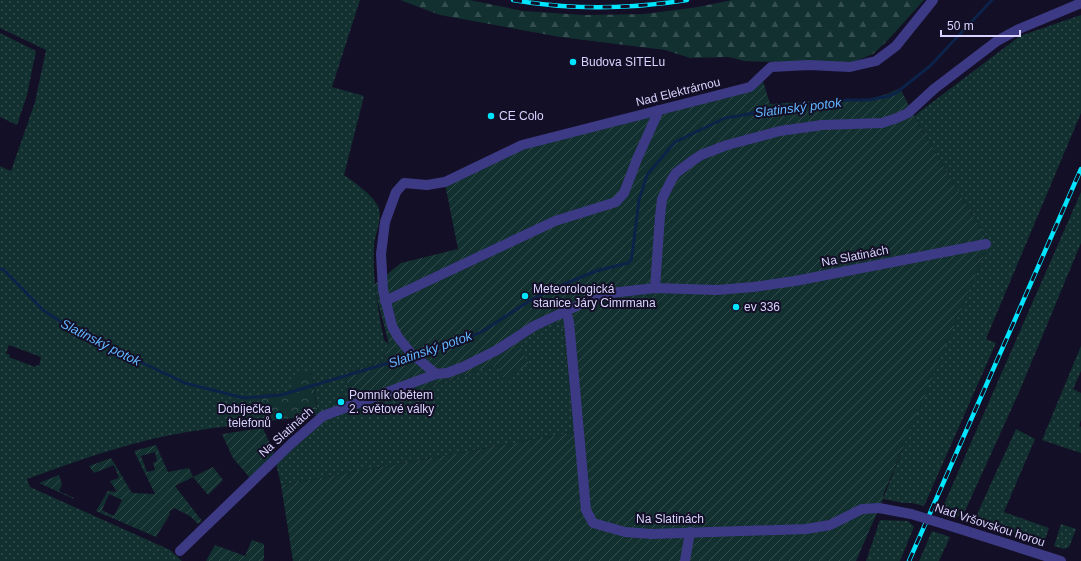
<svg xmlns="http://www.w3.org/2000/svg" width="1081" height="561" font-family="Arial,sans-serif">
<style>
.grass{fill:url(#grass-dots);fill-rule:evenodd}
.forest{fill:url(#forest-firs)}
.park{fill:url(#park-crowns)}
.garden{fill:url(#garden-furrows);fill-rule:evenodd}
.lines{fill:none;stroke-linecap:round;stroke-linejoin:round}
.stream{stroke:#0c2248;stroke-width:3}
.minor{stroke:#3d3a85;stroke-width:10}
.rail-casing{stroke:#00e5ff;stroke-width:4.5}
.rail{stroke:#130f26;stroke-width:3;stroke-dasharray:9;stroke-linecap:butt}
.minor-bridge{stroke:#3d3a85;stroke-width:10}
.poi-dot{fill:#00e5ff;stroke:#130f26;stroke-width:1.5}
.labels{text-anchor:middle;stroke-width:4;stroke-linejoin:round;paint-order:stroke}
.poi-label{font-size:12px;fill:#d9d4ff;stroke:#130f26;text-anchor:start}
.street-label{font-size:12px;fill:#d9d4ff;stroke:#130f26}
.water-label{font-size:13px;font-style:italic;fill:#62b6ff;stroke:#130f26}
</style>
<defs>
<pattern id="grass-dots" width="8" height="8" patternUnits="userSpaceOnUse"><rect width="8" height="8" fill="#12302f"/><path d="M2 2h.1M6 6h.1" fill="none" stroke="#344d4e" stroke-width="1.8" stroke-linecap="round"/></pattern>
<pattern id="forest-firs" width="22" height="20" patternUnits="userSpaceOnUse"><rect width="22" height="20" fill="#12302f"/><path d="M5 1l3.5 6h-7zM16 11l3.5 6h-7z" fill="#344d4e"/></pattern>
<pattern id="park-crowns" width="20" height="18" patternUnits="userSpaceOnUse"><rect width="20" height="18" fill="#12302f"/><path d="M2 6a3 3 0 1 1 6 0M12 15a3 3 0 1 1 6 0" fill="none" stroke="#344d4e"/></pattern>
<pattern id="garden-furrows" width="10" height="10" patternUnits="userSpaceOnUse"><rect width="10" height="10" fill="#12302f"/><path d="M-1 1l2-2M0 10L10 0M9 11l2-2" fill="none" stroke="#344d4e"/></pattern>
</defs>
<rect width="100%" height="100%" fill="#130f26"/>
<g class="grass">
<path d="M 0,0 L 360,0 L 332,87 L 364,96 L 344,175 C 354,182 377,198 379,209 C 382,221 375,234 374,245 C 372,277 378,309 384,340 L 389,344 L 383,361 L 344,373 L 355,411 L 496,365 L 505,380 L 516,342 L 553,322 L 559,324 L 563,329 L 575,432 L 281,485 L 276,463 L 320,424 L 311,372 L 301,376 L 291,390 L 280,392 L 260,394 L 262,422 C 223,427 183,431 144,441 C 104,451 66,465 27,479 L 30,487 L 170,550 L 182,561 L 0,561 L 0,166 L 11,171 L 35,102 L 46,50 L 0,28 ZM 9,345 L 41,357 L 39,366 L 36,365 L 35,367 L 9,357 L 10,355 L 6,353 Z"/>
<path d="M 1081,15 L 1081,113 L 986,339 L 996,343 L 924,506 L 912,503 L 904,503 L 883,499 L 908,435 L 989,243 L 914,116 L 1020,36 Z"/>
<path d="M 0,33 L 36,51 L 27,95 L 17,125 L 0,117 Z"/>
<path d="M 1081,192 L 1081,243 L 1020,390 L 965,511 L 957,517 L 944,515 L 941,511 Z"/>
<path d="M 1081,346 L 1081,371 L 1073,389 L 1081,393 L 1081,420 L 1079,426 L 1081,427 L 1081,453 L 1042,440 Z"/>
<path d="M 1016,429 L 1035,439 L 1004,512 L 1049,528 L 1044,542 L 980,522 L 977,518 L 978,512 Z"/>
<path d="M 880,520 L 908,521 L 914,527 L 900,561 L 866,561 Z"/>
<path d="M 1061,524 L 1076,529 L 1069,547 L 1064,549 L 1054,546 Z"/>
<path d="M 932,531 L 950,537 L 939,561 L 919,561 Z"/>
</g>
<path class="forest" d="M 400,0 L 470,0 L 523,11 L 584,15 L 644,14 L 698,7 L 732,0 L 924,0 L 888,40 L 873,54 L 851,63 L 806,63 L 744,61 L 729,57 L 690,58 L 665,50 L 560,37 L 440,15 Z"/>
<path class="park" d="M 306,371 L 311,372 L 318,415 L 262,422 L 260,394 L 280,392 L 291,390 L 291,378 L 300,376 L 301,373 Z"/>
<g class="garden">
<path d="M 763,81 L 770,104 L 845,99 L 865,100 L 887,94 L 900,88 L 914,116 L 989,243 L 884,493 L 883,499 L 856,561 L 293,561 L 281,485 L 575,432 L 563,330 L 559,324 L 553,322 L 517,342 L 529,364 L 505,380 L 496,365 L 355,411 L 344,373 L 383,361 L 389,344 L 377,299 L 375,284 L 401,263 L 458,249 L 444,179 L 522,141 Z"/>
<path d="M 263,428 L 274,453 L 250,478 L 233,458 L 222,434 Z"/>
<path d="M 156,445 L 168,472 L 189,468 L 193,477 L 213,467 L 223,480 L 208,495 L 193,477 L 175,486 L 202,521 L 198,524 L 190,516 L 174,508 L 169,512 L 170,514 L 156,537 L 96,511 L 108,491 L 117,492 L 110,481 L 119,478 L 114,465 L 94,473 L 89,466 L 111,458 L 132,493 L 155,494 L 134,451 ZM 155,452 L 157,461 L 153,463 L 155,470 L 147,472 L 141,456 ZM 109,494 L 122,500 L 114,516 L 102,510 Z"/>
<path d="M 59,475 L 62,484 L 59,491 L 74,498 L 74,499 L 39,483 Z"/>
<path d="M 252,540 L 264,544 L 264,558 L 263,561 L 206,561 L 215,545 L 245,556 Z"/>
</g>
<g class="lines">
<g class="stream">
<path d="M 0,269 L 3,269 L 43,310 L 75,331 L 185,383 L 244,398 L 281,395 L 412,356"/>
<path d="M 417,355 L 460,342 L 483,331 L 534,298 L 562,285 L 596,271 L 628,263 L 631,260 L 632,255 L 639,200 L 647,175 L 675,142 L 725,118 L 744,115 L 777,107 L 846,100 L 869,100 L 889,96 L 896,93 L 930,66 L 992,0"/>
</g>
<g class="minor">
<path d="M 655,288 L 660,216 L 662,199 L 672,179 L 676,173 L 692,161 L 701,155 L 727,145 L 780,131 L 822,125 L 882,123 L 897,118 L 908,113 L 934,89 L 997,41 L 1019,29 L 1081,3"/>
<path d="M 385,301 L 555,221 L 616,202 L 624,193 L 637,159 L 659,110"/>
<path d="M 566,311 L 569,322 L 586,510 L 593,523 L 625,532 L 652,534 L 806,529 L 830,525 L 862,509 L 879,508 L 911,514"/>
<path d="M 436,374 L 410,352 L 398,337 L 392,326 L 383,290 L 381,254 L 385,222 L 396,192 L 404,183 L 427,185 L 445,182 L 522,145 L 750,87 L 771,67 L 809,65 L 850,67 L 876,61 L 896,46 L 933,0"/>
<path d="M 957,528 L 1061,561"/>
<path d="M 180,551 L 292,443 L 323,416 L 436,374 L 447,373 L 463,367 L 497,350 L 534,326 L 596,297 L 611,293 L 655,288 L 717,290 L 753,287 L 795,281 L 986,244"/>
<path d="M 685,561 L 690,532"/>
</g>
<defs>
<g id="rail">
<path d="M 513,0 C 570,10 630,9 687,0"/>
<path d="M 909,561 L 1081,169"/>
</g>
</defs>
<use href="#rail" class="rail-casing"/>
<use href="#rail" class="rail"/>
<path class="minor-bridge" d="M 911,514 L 957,528"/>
</g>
<g class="poi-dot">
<circle cx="573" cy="62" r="4"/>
<circle cx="491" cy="116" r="4"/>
<circle cx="525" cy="296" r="4"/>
<circle cx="736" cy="307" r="4"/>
<circle cx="341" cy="402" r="4"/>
<circle cx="279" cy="416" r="4"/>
</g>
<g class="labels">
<g class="poi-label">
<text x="581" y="66">Budova SITELu</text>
<text x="499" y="120">CE Colo</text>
<text x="533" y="293">Meteorologická<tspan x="533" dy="14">stanice Járy Cimrmana</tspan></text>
<text x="744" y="311">ev 336</text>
<text x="349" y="399">Pomník obětem<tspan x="349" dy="14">2. světové války</tspan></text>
<text x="271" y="413" text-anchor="end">Dobíječka<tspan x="271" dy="14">telefonů</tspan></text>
</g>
<g class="street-label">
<text transform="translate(678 92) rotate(-14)" y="4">Nad Elektrárnou</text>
<text transform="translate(855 256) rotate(-11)" y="4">Na Slatinách</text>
<text transform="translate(286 432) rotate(-42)" y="4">Na Slatinách</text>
<text x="670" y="523">Na Slatinách</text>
<text transform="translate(990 525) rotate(18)" y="4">Nad Vršovskou horou</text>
</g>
<g class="water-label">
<text transform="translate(798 107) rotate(-7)" y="5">Slatinský potok</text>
<text transform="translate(101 342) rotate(27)" y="5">Slatinský potok</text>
<text transform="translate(430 349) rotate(-19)" y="5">Slatinský potok</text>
</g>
</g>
<path d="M941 30v6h79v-6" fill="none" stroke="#d9d4ff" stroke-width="2"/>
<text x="947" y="30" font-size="12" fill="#d9d4ff" stroke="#130f26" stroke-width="3" paint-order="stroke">50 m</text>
</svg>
